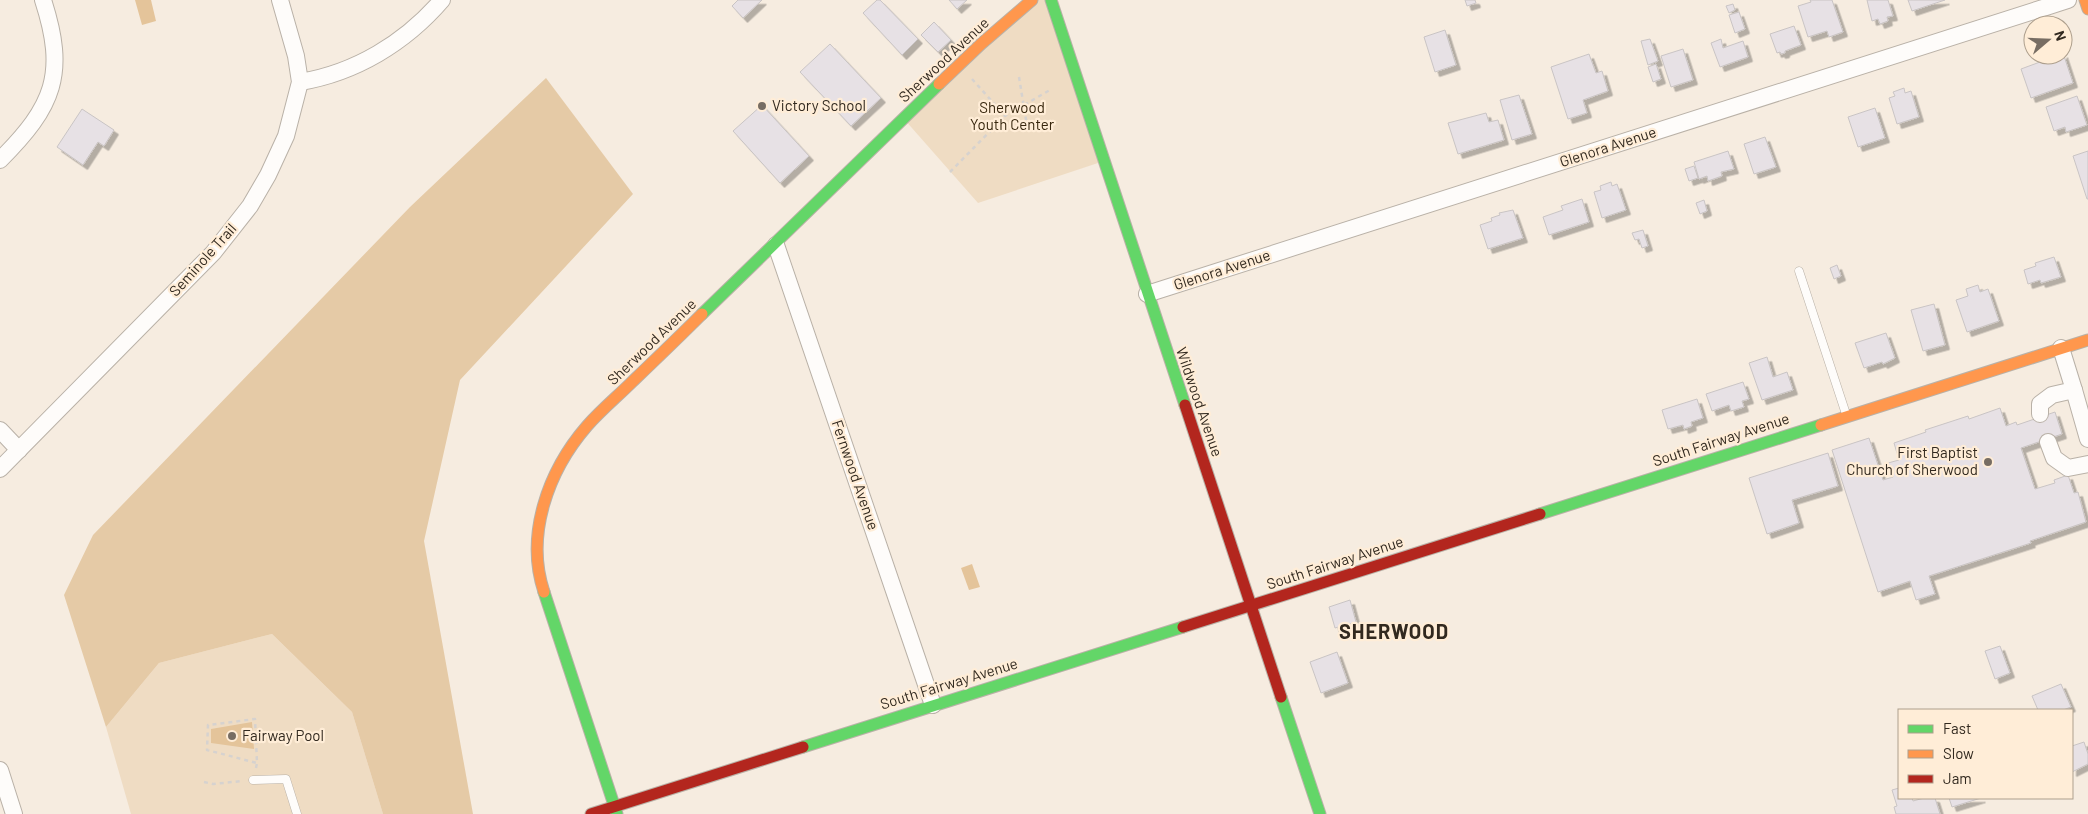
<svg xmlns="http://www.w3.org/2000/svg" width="2088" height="814" font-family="Barlow,sans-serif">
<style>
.green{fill:#efdcc3}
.forest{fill:#e5caa6}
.water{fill:#e4c49a}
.building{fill:#e7e1e5;stroke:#c9c4c4;filter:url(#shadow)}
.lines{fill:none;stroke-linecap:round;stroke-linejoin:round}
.lane-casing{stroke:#b9b1a7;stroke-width:9}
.street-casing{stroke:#b9b1a7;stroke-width:18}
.fast-casing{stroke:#b9b1a7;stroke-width:13}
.slow-casing{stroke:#b9b1a7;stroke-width:13}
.jam-casing{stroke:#b9b1a7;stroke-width:13}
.path{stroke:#d6d2cf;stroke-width:2.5;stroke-dasharray:4 4;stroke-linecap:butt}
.lane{stroke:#fefcfa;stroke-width:8}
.street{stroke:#fefcfa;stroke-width:16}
.fast{stroke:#63d668;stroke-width:11}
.slow{stroke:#ff974d;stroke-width:11}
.jam{stroke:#b3261e;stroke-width:11}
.poi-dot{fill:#776d63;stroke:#ffedd7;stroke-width:2}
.labels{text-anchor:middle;stroke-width:4.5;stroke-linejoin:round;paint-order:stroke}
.street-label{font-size:15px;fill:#32291f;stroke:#ffedd7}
.poi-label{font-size:15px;fill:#32291f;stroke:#ffedd7;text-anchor:start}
.park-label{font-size:15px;fill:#37260d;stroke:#ffedd7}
.district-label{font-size:20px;font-weight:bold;letter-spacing:1px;fill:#32291f;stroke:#ffedd7}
</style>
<defs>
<filter id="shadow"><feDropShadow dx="4.5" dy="4.5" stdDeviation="0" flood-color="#0004"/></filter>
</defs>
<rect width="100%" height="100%" fill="#f6ece0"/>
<g class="green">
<path d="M 1033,0 L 1051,0 L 1104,161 L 978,203 L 904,119 Z"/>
<path d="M 272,634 L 352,712 L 383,814 L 131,814 L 106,727 L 159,663 Z"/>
</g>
<path class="forest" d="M 546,78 L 633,194 L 460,380 L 424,541 L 473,814 L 383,814 L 352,712 L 272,634 L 159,663 L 106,727 L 64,595 L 93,535 L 410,207 Z"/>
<g class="water">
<path d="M 135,0 L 151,0 L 156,21 L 142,25 Z"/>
<path d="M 972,564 L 980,587 L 969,590 L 961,568 Z"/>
<path d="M 252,722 L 254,749 L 211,743 L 211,729 Z"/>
</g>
<g class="building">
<path d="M 738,0 L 762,0 L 743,18 L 732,6 Z"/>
<path d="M 877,0 L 880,0 L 918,39 L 902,55 L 863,13 Z"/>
<path d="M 949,0 L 967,0 L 957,9 Z"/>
<path d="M 1465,0 L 1475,0 L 1476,3 L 1467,6 Z"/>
<path d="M 1810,0 L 1832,0 L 1843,32 L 1829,37 L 1827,31 L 1808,37 L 1798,6 L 1811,2 Z"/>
<path d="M 1867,0 L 1888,0 L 1893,16 L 1887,17 L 1888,21 L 1880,24 L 1878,19 L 1872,21 Z"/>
<path d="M 1908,0 L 1945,0 L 1912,11 Z"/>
<path d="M 1733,4 L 1735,10 L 1729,13 L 1726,6 Z"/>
<path d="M 1739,12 L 1745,29 L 1735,33 L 1729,15 Z"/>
<path d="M 934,22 L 951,40 L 938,52 L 921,35 Z"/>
<path d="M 1794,26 L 1801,45 L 1785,51 L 1785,53 L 1781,54 L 1780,52 L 1777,53 L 1770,34 Z"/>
<path d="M 1445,30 L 1456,65 L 1435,72 L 1424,37 Z"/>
<path d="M 1650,39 L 1658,61 L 1648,65 L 1641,41 Z"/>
<path d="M 1721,39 L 1723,48 L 1743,41 L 1748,57 L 1720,67 L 1711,43 Z"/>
<path d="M 830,44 L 881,98 L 851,126 L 800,72 Z"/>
<path d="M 1683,49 L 1693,80 L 1671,87 L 1661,56 Z"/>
<path d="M 2063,53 L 2073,83 L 2031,98 L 2021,69 L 2040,62 L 2038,55 L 2063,55 Z"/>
<path d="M 1589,54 L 1596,73 L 1602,71 L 1608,91 L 1583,100 L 1587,113 L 1568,119 L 1551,67 Z"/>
<path d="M 1656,64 L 1661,79 L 1653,82 L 1648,67 Z"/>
<path d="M 1904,88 L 1905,93 L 1911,91 L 1919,117 L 1897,124 L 1889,98 L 1895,96 L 1893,92 Z"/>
<path d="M 1519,95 L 1532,134 L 1512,140 L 1500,100 Z"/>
<path d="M 2077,96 L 2087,125 L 2066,132 L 2065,127 L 2054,131 L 2046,107 Z"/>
<path d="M 762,105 L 809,156 L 780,183 L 733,131 Z"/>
<path d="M 1875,108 L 1885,138 L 1858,147 L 1848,117 Z"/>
<path d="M 82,109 L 114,130 L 104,146 L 98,142 L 83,165 L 57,147 Z"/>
<path d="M 1486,113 L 1489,122 L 1498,120 L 1504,140 L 1458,154 L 1448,123 Z"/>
<path d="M 1765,137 L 1776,167 L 1754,174 L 1744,144 Z"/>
<path d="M 1728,151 L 1734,169 L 1721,172 L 1722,176 L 1708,181 L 1707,176 L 1699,179 L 1694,162 Z"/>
<path d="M 2088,151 L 2088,199 L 2087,199 L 2073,156 Z"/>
<path d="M 1694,166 L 1698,178 L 1689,181 L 1685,169 Z"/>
<path d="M 1611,182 L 1612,186 L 1617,184 L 1626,210 L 1602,218 L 1594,192 L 1601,190 L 1600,186 Z"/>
<path d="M 1582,199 L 1589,222 L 1549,235 L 1543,217 L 1563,210 L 1561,206 Z"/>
<path d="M 1704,200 L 1707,211 L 1700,214 L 1696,203 Z"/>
<path d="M 1513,210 L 1523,238 L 1488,249 L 1480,225 L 1492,221 L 1491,218 L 1500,215 L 1499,213 Z"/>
<path d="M 1643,230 L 1648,246 L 1642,248 L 1639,239 L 1635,240 L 1632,233 Z"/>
<path d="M 2054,257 L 2061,277 L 2041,283 L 2040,280 L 2028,284 L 2024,270 L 2036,266 L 2035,263 Z"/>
<path d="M 1837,265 L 1841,276 L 1834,279 L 1830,268 Z"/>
<path d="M 1978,285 L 1980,292 L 1988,289 L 1999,321 L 1967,332 L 1956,300 L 1968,296 L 1966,289 Z"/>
<path d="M 1934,304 L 1945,345 L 1923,351 L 1911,310 Z"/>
<path d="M 1886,333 L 1895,358 L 1883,364 L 1882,362 L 1864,368 L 1855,343 Z"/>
<path d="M 1767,357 L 1773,377 L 1787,372 L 1793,390 L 1762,400 L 1749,363 Z"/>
<path d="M 1743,382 L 1749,399 L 1742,401 L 1744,407 L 1731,411 L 1729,405 L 1712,411 L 1706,394 Z"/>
<path d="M 1697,399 L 1703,418 L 1691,422 L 1692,426 L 1684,429 L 1683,425 L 1668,429 L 1662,410 Z"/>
<path d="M 2000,408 L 2006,426 L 2016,422 L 2017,425 L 2055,412 L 2062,434 L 2021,448 L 2035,489 L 2055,483 L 2054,480 L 2068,475 L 2074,493 L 2078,492 L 2086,522 L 2030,541 L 2031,543 L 1929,576 L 1935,594 L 1916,600 L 1910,581 L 1878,592 L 1832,450 L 1869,438 L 1883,480 L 1893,477 L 1888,463 L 1899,460 L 1894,443 L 1926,432 L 1925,430 L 1968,416 L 1969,419 Z"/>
<path d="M 1828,453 L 1838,486 L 1792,500 L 1799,523 L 1767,534 L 1749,478 Z"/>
<path d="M 1350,600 L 1356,622 L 1335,628 L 1329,607 Z"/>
<path d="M 2000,646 L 2010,673 L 1995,679 L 1985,651 Z"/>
<path d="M 1337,652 L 1348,683 L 1321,693 L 1310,662 Z"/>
<path d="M 2061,684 L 2071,707 L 2063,710 L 2038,710 L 2032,696 Z"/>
<path d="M 2084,742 L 2088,754 L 2088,764 L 2072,772 L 2072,746 Z"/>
<path d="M 1899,788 L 1899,798 L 1912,798 L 1913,801 L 1924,798 L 1935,798 L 1940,814 L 1896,814 L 1894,807 L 1897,806 L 1892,790 Z"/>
<path d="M 1949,798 L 1981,798 L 1952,807 Z"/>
</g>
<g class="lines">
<defs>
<g id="lane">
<path d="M 1799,271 L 1846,414"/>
<path d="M 253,780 L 286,779 L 297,814"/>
</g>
<g id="street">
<path d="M 300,82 C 355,73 405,43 442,0"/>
<path d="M 0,160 C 54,106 67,74 43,0"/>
<path d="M 776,245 L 933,705"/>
<path d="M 1147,294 L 2068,0"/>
<path d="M 2074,390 L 2088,439"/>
<path d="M 2040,414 L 2040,404 L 2052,395 L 2074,390 L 2061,348"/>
<path d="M 0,430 L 19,450"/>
<path d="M 2048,442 L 2054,458 L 2068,468 L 2088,464"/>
<path d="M 0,469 L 213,253 L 250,206 L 268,175 L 286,136 L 300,82 L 296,56 L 280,0"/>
<path d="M 0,770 L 14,814"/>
</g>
<g id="fast">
<path d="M 1051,0 L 1185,405"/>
<path d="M 702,314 L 939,84"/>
<path d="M 1540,514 L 1821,425"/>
<path d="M 544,592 L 617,814"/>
<path d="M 1281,697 L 1320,814"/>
<path d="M 803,747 L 1183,627"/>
</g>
<g id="slow">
<path d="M 2085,0 L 2088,9"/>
<path d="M 939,84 L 981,44 L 1032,0"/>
<path d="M 1821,425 L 2088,340"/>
<path d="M 544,592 C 525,535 548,471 587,426 C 601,410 618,396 633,381 C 656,359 679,337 702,314"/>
</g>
<g id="jam">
<path d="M 1185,405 L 1281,697"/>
<path d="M 1183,627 L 1540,514"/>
<path d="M 591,814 L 803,747"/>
</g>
</defs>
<use href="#lane" class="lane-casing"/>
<use href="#street" class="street-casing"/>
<use href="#fast" class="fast-casing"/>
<use href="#slow" class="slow-casing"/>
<use href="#jam" class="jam-casing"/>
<g class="path">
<path d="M 1019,77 L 1028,132"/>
<path d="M 972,79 L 1005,116 L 1050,90"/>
<path d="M 950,172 L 1005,116"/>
<path d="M 256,768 L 257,763 L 255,719 L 208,725 L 207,750 L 257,763"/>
<path d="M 204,782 L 213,784 L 242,781"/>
</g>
<use href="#lane" class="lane"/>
<use href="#street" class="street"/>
<use href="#fast" class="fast"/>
<use href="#slow" class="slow"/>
<use href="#jam" class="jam"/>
</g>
<g class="poi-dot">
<circle cx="762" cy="106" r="5"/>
<circle cx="1988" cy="462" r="5"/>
<circle cx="232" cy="736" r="5"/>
</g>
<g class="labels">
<g class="street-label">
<text transform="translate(944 60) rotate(-43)" y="5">Sherwood Avenue</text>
<text transform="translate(1608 147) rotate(-18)" y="5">Glenora Avenue</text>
<text transform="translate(203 260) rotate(-48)" y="5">Seminole Trail</text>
<text transform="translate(1222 270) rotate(-18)" y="5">Glenora Avenue</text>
<text transform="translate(652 342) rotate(-44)" y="5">Sherwood Avenue</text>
<text transform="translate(1199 402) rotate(71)" y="5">Wildwood Avenue</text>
<text transform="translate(1721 440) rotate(-18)" y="5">South Fairway Avenue</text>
<text transform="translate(855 475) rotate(71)" y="5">Fernwood Avenue</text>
<text transform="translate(1335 563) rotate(-18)" y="5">South Fairway Avenue</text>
<text transform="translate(949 684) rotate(-17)" y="5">South Fairway Avenue</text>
</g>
<g class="poi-label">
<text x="772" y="111">Victory School</text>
<text x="1978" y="458" text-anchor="end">First Baptist<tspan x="1978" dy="17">Church of Sherwood</tspan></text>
<text x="242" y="741">Fairway Pool</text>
</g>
<g class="park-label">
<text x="1012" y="113">Sherwood<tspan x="1012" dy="17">Youth Center</tspan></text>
</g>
<g class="district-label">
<text x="1394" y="639">SHERWOOD</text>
</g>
</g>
<rect x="1898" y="709" width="175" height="90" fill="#ffedd7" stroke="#ad9f8d"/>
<rect x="1908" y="725" width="25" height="8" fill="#63d668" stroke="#ad9f8d"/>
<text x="1943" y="734" font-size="15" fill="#32291f">Fast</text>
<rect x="1908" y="750" width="25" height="8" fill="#ff974d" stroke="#ad9f8d"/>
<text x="1943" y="759" font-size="15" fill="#32291f">Slow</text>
<rect x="1908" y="775" width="25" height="8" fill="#b3261e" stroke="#ad9f8d"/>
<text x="1943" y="784" font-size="15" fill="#32291f">Jam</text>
<g transform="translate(2048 40) rotate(71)"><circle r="24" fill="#ffedd7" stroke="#ad9f8d"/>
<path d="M0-4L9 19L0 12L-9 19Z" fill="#776d63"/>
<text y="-8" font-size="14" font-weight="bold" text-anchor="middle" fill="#32291f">N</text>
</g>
</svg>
